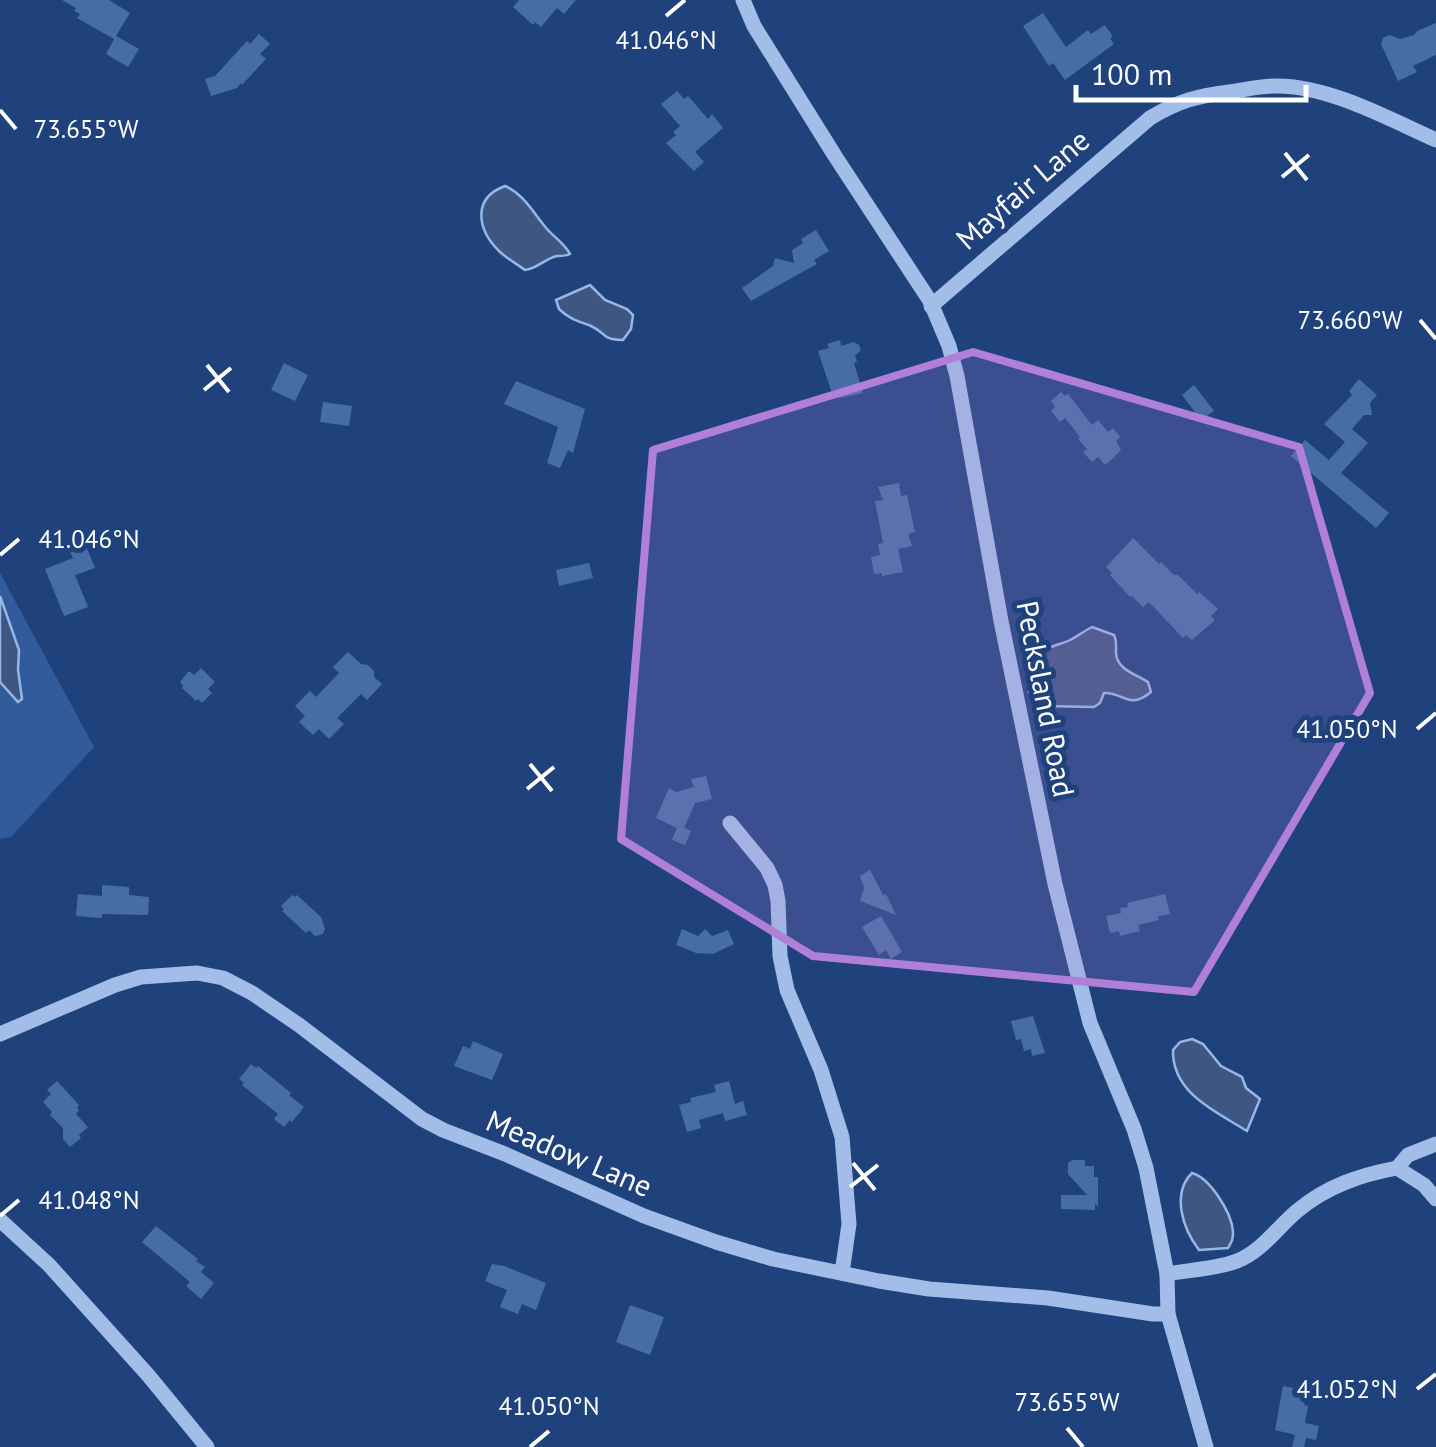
<svg xmlns="http://www.w3.org/2000/svg" width="1436" height="1447" font-family="'PT Sans',sans-serif">
<style>
.green{fill:#325b9b}
.water{fill:#3d5782;stroke:#96b7e8;stroke-width:2.5}
.building{fill:#486ca6}
.lines{fill:none;stroke-linecap:round;stroke-linejoin:round}
.minor{stroke:#a2bde7;stroke-width:15}
.marked{fill:#b080d9;fill-opacity:0.2;stroke:#b080d9;stroke-width:8;stroke-linejoin:round}
.ticks{fill:none;stroke:#fff;stroke-width:4}
.labels{text-anchor:middle;stroke-width:10;stroke-linejoin:round;paint-order:stroke}
.street-label{font-size:30px;fill:#fff;stroke:#1f427d}
.ticks-label{font-size:25px;text-anchor:middle;fill:#fff;stroke:#1f427d;stroke-width:10;stroke-linejoin:round;paint-order:stroke}
</style>
<rect width="100%" height="100%" fill="#1f427d"/>
<path class="green" d="M 0,573 L 94,747 L 11,837 L 0,839 Z"/>
<g class="water">
<path d="M 505,186 C 524,194 534,214 547,229 C 555,238 565,244 570,254 C 566,256 562,256 557,256 C 546,258 537,269 525,270 C 517,264 506,258 499,251 C 477,229 472,198 505,186 Z"/>
<path d="M 590,285 L 605,300 L 627,309 L 633,315 L 631,329 L 623,340 C 601,340 607,333 591,326 C 578,321 569,319 559,309 L 556,300 Z"/>
<path d="M 0,596 L 19,650 L 18,670 L 22,699 L 18,702 L 0,682 Z"/>
<path d="M 1092,627 L 1114,635 C 1117,641 1116,647 1116,653 C 1117,670 1136,674 1148,682 L 1151,692 C 1128,711 1122,691 1104,693 L 1100,703 L 1094,707 L 1043,706 L 1029,692 C 1033,682 1032,670 1036,660 C 1042,646 1058,646 1070,640 C 1078,636 1084,631 1092,627 Z"/>
<path d="M 1192,1039 L 1203,1044 L 1221,1066 L 1242,1077 L 1246,1088 L 1260,1099 L 1247,1131 C 1215,1111 1172,1093 1173,1050 L 1180,1042 Z"/>
<path d="M 1192,1173 C 1210,1178 1232,1213 1233,1232 C 1233,1240 1232,1241 1228,1248 L 1199,1250 C 1183,1229 1171,1194 1192,1173 Z"/>
</g>
<g class="building">
<path d="M 62,0 L 109,0 L 130,13 L 116,36 L 139,49 L 128,67 L 106,54 L 114,39 L 77,18 L 80,14 L 74,11 L 76,8 Z"/>
<path d="M 519,0 L 576,0 L 564,14 L 557,8 L 541,27 L 535,22 L 533,25 L 513,7 Z"/>
<path d="M 1043,13 L 1066,47 L 1088,30 L 1091,34 L 1105,25 L 1113,37 L 1110,38 L 1114,44 L 1065,80 L 1053,63 L 1049,66 L 1023,26 Z"/>
<path d="M 1436,23 L 1436,55 L 1413,66 L 1417,72 L 1398,81 L 1381,44 L 1383,38 L 1389,35 L 1400,39 L 1414,35 L 1417,31 Z"/>
<path d="M 259,34 L 270,44 L 260,54 L 266,59 L 242,85 L 241,83 L 237,88 L 211,96 L 205,79 L 215,76 L 247,41 L 250,44 Z"/>
<path d="M 677,91 L 684,99 L 688,96 L 708,119 L 712,114 L 723,128 L 695,152 L 704,162 L 694,171 L 666,143 L 676,135 L 673,132 L 680,126 L 661,104 Z"/>
<path d="M 816,230 L 829,251 L 814,260 L 817,264 L 806,270 L 751,301 L 742,288 L 773,266 L 775,258 L 794,263 L 792,250 L 803,243 L 801,239 Z"/>
<path d="M 840,340 L 841,346 L 854,342 L 859,345 L 861,350 L 855,356 L 857,362 L 854,363 L 863,393 L 839,398 L 837,392 L 832,393 L 818,351 L 829,348 L 827,344 Z"/>
<path d="M 284,363 L 308,375 L 295,401 L 271,390 Z"/>
<path d="M 1359,379 L 1377,395 L 1370,403 L 1372,415 L 1364,415 L 1352,429 L 1368,443 L 1341,473 L 1389,513 L 1376,528 L 1291,456 L 1305,440 L 1329,460 L 1345,442 L 1324,424 L 1352,395 L 1349,391 Z"/>
<path d="M 516,381 L 585,409 L 573,453 L 568,450 L 560,468 L 547,463 L 558,427 L 504,404 Z"/>
<path d="M 1194,385 L 1214,411 L 1201,420 L 1182,395 Z"/>
<path d="M 1061,392 L 1065,396 L 1068,394 L 1092,425 L 1098,420 L 1108,432 L 1113,428 L 1120,437 L 1116,441 L 1121,450 L 1108,463 L 1104,464 L 1098,457 L 1092,462 L 1083,452 L 1087,449 L 1078,439 L 1080,437 L 1065,418 L 1060,422 L 1051,411 L 1055,407 L 1051,401 Z"/>
<path d="M 323,402 L 352,406 L 349,426 L 320,422 Z"/>
<path d="M 899,483 L 901,496 L 907,495 L 915,532 L 908,534 L 912,546 L 898,549 L 903,572 L 882,576 L 882,573 L 874,574 L 871,557 L 880,555 L 878,544 L 883,543 L 875,501 L 883,500 L 878,487 Z"/>
<path d="M 1133,538 L 1159,564 L 1161,562 L 1174,575 L 1178,575 L 1197,594 L 1199,592 L 1218,609 L 1211,616 L 1215,620 L 1192,640 L 1186,635 L 1183,638 L 1149,602 L 1143,607 L 1132,596 L 1130,597 L 1110,575 L 1112,573 L 1106,567 Z"/>
<path d="M 85,544 L 95,568 L 75,575 L 88,607 L 64,616 L 45,569 L 73,558 L 69,550 Z"/>
<path d="M 589,563 L 593,578 L 559,586 L 556,570 Z"/>
<path d="M 348,652 L 361,664 L 368,665 L 374,671 L 374,677 L 382,684 L 367,700 L 361,694 L 337,718 L 344,724 L 329,739 L 319,729 L 313,735 L 299,722 L 305,716 L 295,706 L 310,691 L 316,697 L 339,673 L 333,667 Z"/>
<path d="M 201,668 L 215,682 L 208,689 L 212,693 L 202,703 L 198,699 L 196,701 L 182,688 L 183,686 L 180,682 L 189,671 L 194,675 Z"/>
<path d="M 706,776 L 712,799 L 695,803 L 684,828 L 691,831 L 685,845 L 672,840 L 677,828 L 656,818 L 669,788 L 676,792 L 694,787 L 691,779 Z"/>
<path d="M 870,870 L 883,895 L 886,894 L 896,915 L 860,901 L 864,888 L 860,876 Z"/>
<path d="M 102,885 L 129,887 L 129,895 L 149,897 L 148,915 L 102,914 L 102,918 L 76,916 L 78,894 L 102,896 Z"/>
<path d="M 1165,894 L 1170,914 L 1158,916 L 1159,920 L 1138,925 L 1140,931 L 1120,936 L 1119,931 L 1110,933 L 1106,916 L 1121,913 L 1120,908 L 1128,907 L 1127,903 Z"/>
<path d="M 292,895 L 295,897 L 297,895 L 321,917 L 325,929 L 323,934 L 315,936 L 309,930 L 306,933 L 282,911 L 284,909 L 281,906 Z"/>
<path d="M 881,916 L 902,952 L 891,959 L 886,950 L 879,955 L 862,927 Z"/>
<path d="M 682,929 L 698,936 L 705,929 L 712,936 L 728,930 L 734,944 L 713,954 L 696,953 L 676,945 Z"/>
<path d="M 1033,1016 L 1045,1053 L 1032,1056 L 1031,1049 L 1024,1051 L 1021,1039 L 1016,1040 L 1011,1021 Z"/>
<path d="M 473,1041 L 503,1054 L 492,1080 L 454,1066 L 463,1046 L 470,1049 Z"/>
<path d="M 251,1064 L 256,1068 L 258,1066 L 291,1093 L 289,1095 L 304,1107 L 292,1122 L 290,1120 L 284,1127 L 274,1119 L 278,1114 L 242,1085 L 244,1083 L 239,1079 Z"/>
<path d="M 57,1081 L 79,1105 L 77,1108 L 79,1110 L 76,1114 L 88,1127 L 79,1135 L 81,1138 L 70,1147 L 63,1139 L 63,1128 L 50,1115 L 52,1112 L 43,1102 L 51,1094 L 47,1090 Z"/>
<path d="M 729,1081 L 735,1104 L 743,1101 L 747,1115 L 725,1121 L 723,1113 L 699,1120 L 701,1128 L 687,1132 L 679,1105 L 691,1102 L 690,1098 L 716,1092 L 714,1085 Z"/>
<path d="M 1072,1160 L 1085,1160 L 1085,1166 L 1094,1166 L 1094,1177 L 1098,1177 L 1098,1207 L 1095,1203 L 1095,1210 L 1061,1209 L 1061,1195 L 1087,1195 L 1068,1174 L 1068,1163 Z"/>
<path d="M 156,1226 L 198,1259 L 196,1261 L 205,1267 L 201,1272 L 214,1283 L 201,1299 L 186,1286 L 190,1282 L 142,1242 Z"/>
<path d="M 492,1264 L 504,1266 L 546,1283 L 536,1310 L 522,1304 L 518,1314 L 500,1307 L 507,1290 L 485,1281 Z"/>
<path d="M 630,1305 L 664,1317 L 650,1355 L 616,1342 Z"/>
<path d="M 1283,1386 L 1308,1391 L 1304,1405 L 1308,1406 L 1305,1423 L 1319,1426 L 1316,1440 L 1306,1438 L 1304,1447 L 1292,1447 L 1295,1435 L 1275,1430 Z"/>
</g>
<g class="lines">
<g class="minor">
<path d="M 743,0 L 754,26 L 835,156 L 930,301 L 949,346 L 957,376 L 1001,621 L 1055,884 L 1090,1023 L 1134,1129 L 1146,1168 L 1167,1274 L 1168,1314 L 1206,1447"/>
<path d="M 931,306 L 1150,118 C 1178,101 1197,96 1229,92 C 1244,90 1260,86 1275,86 C 1328,85 1389,119 1436,140"/>
<path d="M 730,823 L 767,868 L 775,885 L 778,901 L 780,956 L 787,990 L 821,1070 L 842,1137 L 849,1224 L 842,1273"/>
<path d="M 0,1034 L 115,985 L 141,977 L 197,973 L 223,978 L 252,993 L 299,1025 L 422,1119 L 443,1130 L 505,1154 L 644,1216 L 716,1242 L 773,1259 L 879,1281 L 929,1289 L 1048,1298 L 1153,1314 L 1168,1314"/>
<path d="M 1397,1168 L 1408,1155 L 1436,1144"/>
<path d="M 0,1220 L 49,1265 L 148,1375 L 207,1447"/>
<path d="M 1167,1274 C 1188,1270 1217,1269 1237,1261 C 1261,1252 1278,1227 1297,1211 C 1327,1186 1360,1175 1397,1168 L 1424,1185 L 1436,1199"/>
</g>
</g>
<path class="marked" d="M 973,352 L 1299,447 L 1370,693 L 1194,992 L 813,956 L 621,839 L 653,450 Z"/>
<path class="ticks" d="M 666,16 L 685,0M 0,110 L 16,129M 1285,153 L 1307,180M 1282,177 L 1309,155M 1420,320 L 1436,339M 207,365 L 229,392M 204,390 L 231,368M 0,555 L 19,539M 1417,729 L 1436,713M 530,764 L 552,791M 527,789 L 554,767M 853,1163 L 875,1190M 850,1187 L 878,1165M 0,1216 L 19,1200M 1417,1389 L 1436,1374M 1067,1428 L 1083,1447M 530,1447 L 549,1431"/>
<g class="labels">
<g class="street-label">
<text transform="translate(1023 190) rotate(-41)" y="10">Mayfair Lane</text>
<text transform="translate(1045 699) rotate(79)" y="10">Pecksland Road</text>
<text transform="translate(569 1154) rotate(23)" y="10">Meadow Lane</text>
</g>
</g>
<g class="ticks-label">
<text x="666" y="49">41.046°N</text>
<text x="86" y="138">73.655°W</text>
<text x="1350" y="329">73.660°W</text>
<text x="89" y="548">41.046°N</text>
<text x="1347" y="738">41.050°N</text>
<text x="89" y="1209">41.048°N</text>
<text x="1347" y="1398">41.052°N</text>
<text x="1067" y="1411">73.655°W</text>
<text x="549" y="1415">41.050°N</text>
</g>
<path d="M1076 85v15h230v-15" fill="none" stroke="#ffffff" stroke-width="5"/>
<text x="1091" y="85" font-size="30" fill="#ffffff" stroke="#1f427d" stroke-width="8" paint-order="stroke">100 m</text>
</svg>
